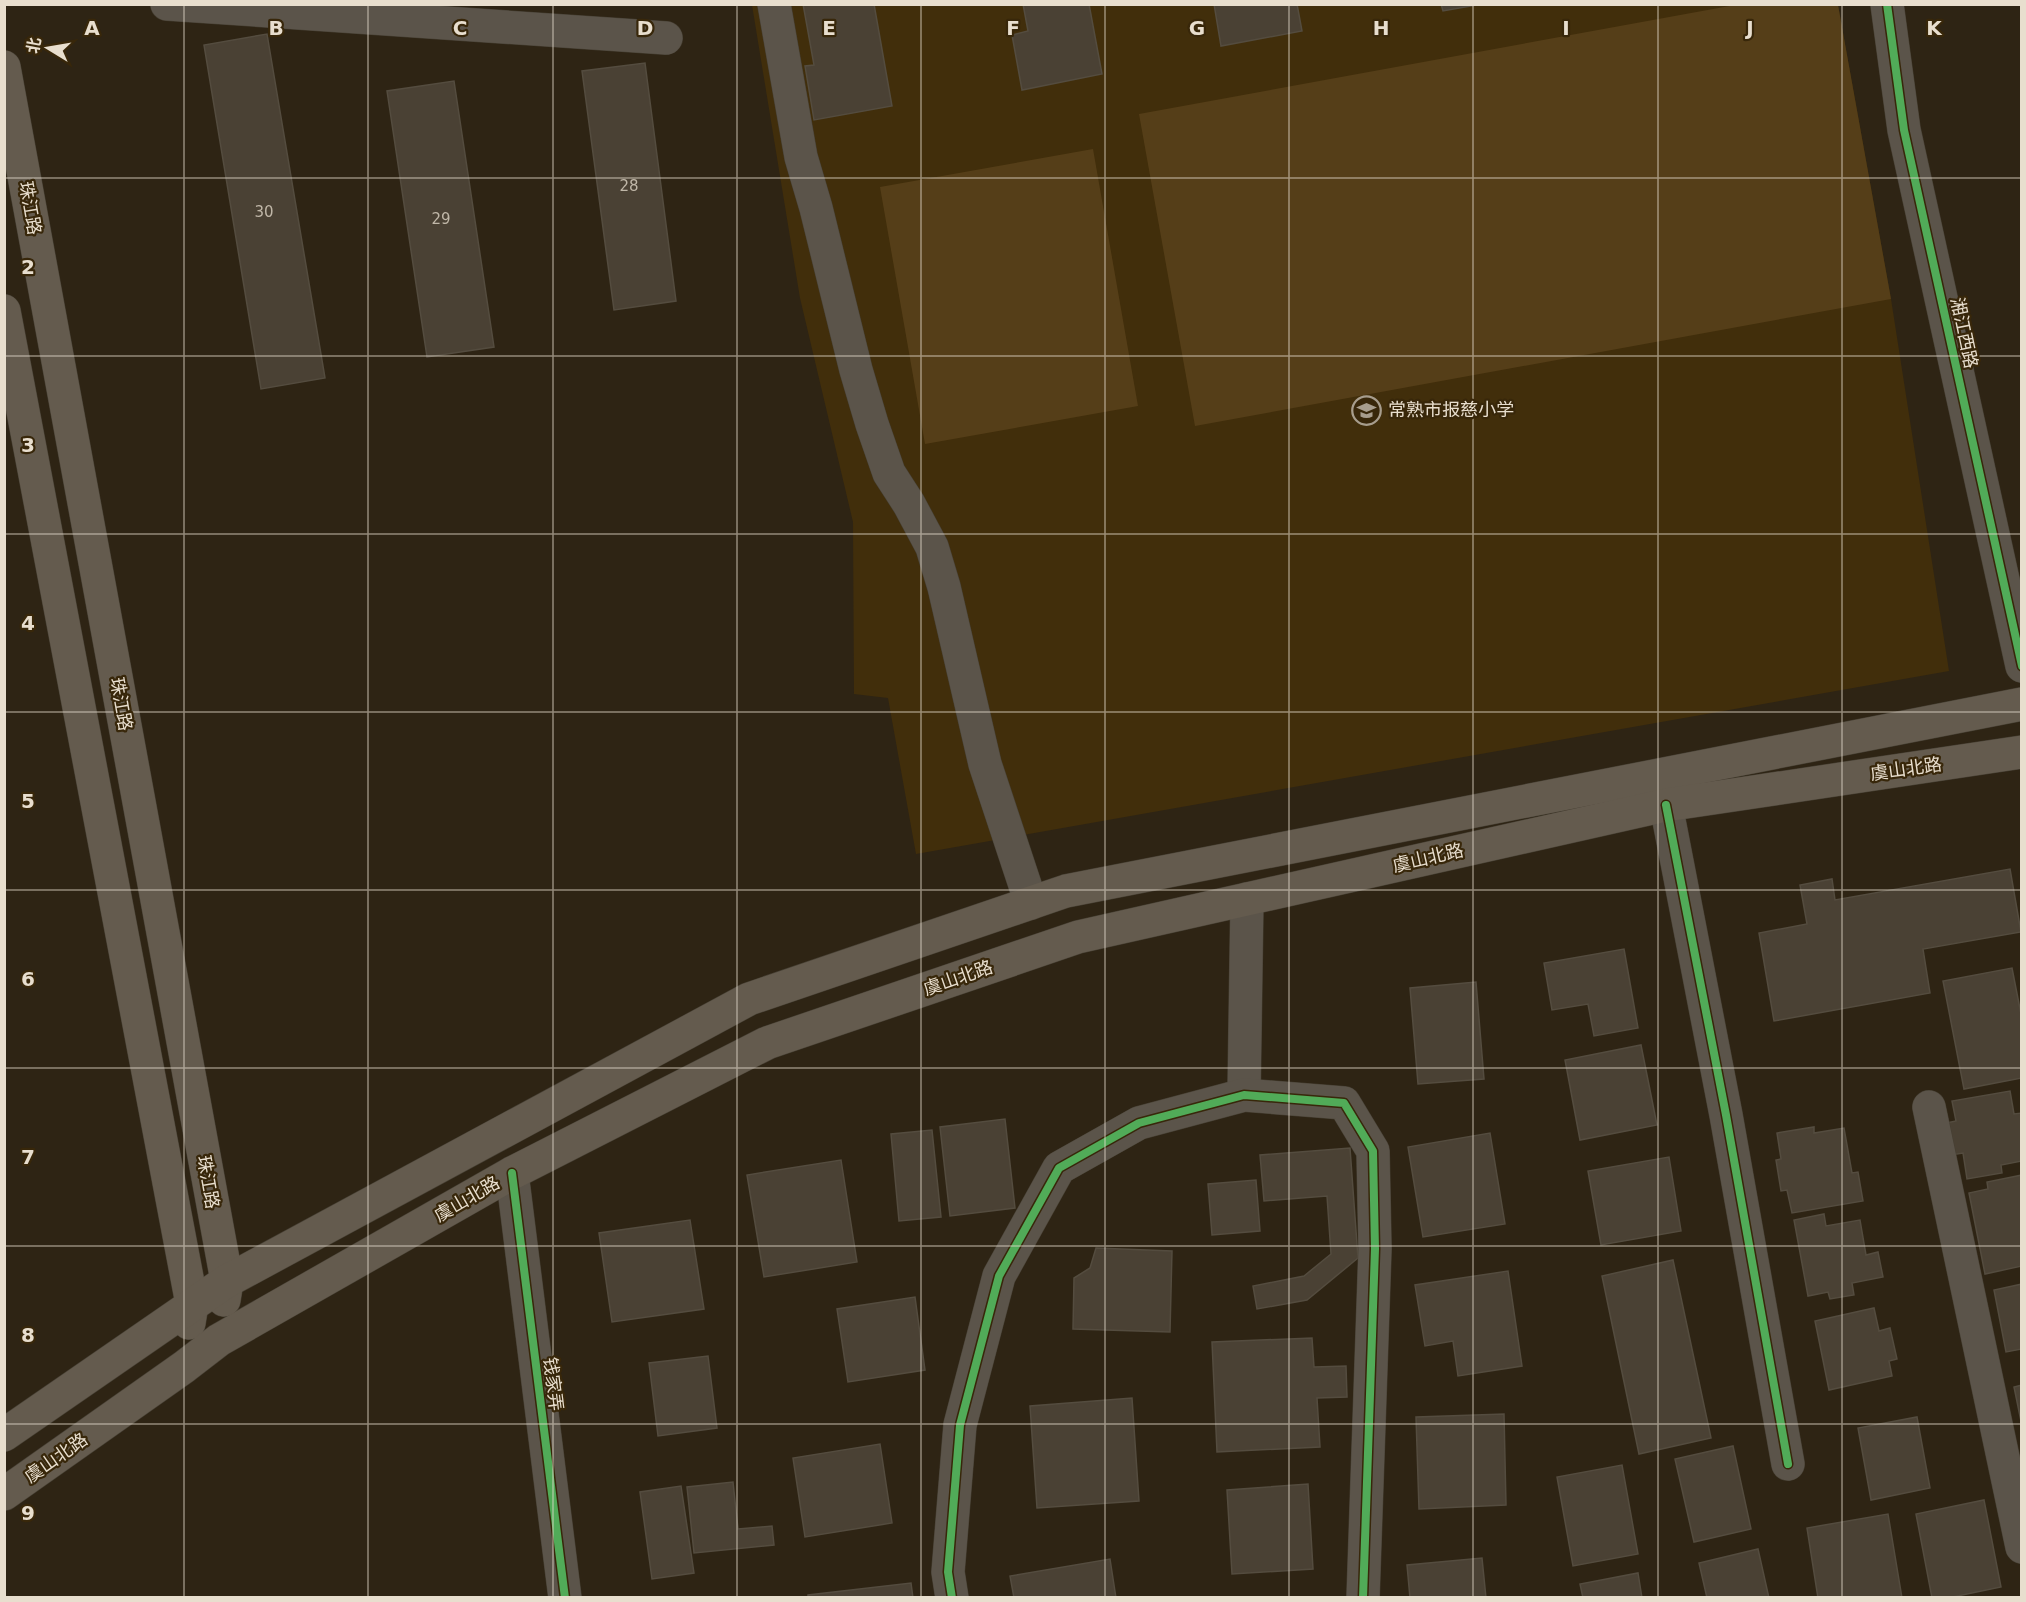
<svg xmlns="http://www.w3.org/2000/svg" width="2026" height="1602" font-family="'DejaVu Sans','Noto Sans SC',sans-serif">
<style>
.built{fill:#412e0b}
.grass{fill:#553e18}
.building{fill:#4a4134;stroke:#544c3f;stroke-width:1.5}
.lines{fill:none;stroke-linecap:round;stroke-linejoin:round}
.minor-casing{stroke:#474034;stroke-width:34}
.major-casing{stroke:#474034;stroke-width:34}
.minor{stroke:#5b544a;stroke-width:33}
.major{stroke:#645b4e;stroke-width:33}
.cycleway-casing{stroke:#38270a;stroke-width:11}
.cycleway{stroke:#51ab58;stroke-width:8}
.grid{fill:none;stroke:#e8dece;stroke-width:1.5;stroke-opacity:0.55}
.labels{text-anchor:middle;stroke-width:4.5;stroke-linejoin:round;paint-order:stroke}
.number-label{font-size:15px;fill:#c0b7a8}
.street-label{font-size:18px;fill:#e8dece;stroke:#38270a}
.poi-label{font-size:18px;fill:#e8dece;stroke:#38270a;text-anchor:start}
.grid-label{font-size:20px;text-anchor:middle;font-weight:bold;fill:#e8dece;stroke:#38270a;stroke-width:4.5;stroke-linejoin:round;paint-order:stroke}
</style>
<rect width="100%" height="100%" fill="#2e2414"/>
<path class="built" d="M 752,5 L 1838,5 L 1891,299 L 1949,671 L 916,854 L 888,698 L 854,694 L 853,522 L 800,298 Z"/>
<g class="grass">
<path d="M 1735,5 L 1838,5 L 1891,299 L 1195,426 L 1139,114 Z"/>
<path d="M 1093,149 L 1138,406 L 925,444 L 880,187 Z"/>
</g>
<g class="building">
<path d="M 803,4 L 874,4 L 892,106 L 814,120 L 805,66 L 814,65 Z"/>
<path d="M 1023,4 L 1089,4 L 1102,74 L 1022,90 L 1012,35 L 1028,31 Z"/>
<path d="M 1214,4 L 1297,4 L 1302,31 L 1221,46 Z"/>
<path d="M 1441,4 L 1482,4 L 1443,11 Z"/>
<path d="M 267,34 L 325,378 L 261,389 L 204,45 Z"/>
<path d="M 645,63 L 676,301 L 614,310 L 582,71 Z"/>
<path d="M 454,81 L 494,347 L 427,357 L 387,91 Z"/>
<path d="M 2010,869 L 2021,932 L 1923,949 L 1930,993 L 1774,1021 L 1759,933 L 1807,924 L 1800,885 L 1832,879 L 1835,900 Z"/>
<path d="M 1624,949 L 1638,1028 L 1594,1036 L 1588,1004 L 1552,1010 L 1544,963 Z"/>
<path d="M 2012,968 L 2022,1019 L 2022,1078 L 1964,1089 L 1943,981 Z"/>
<path d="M 1476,982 L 1484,1079 L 1418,1084 L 1410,988 Z"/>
<path d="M 1641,1045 L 1657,1125 L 1580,1140 L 1565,1060 Z"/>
<path d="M 2010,1091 L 2014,1114 L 2022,1113 L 2022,1161 L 2001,1165 L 2002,1173 L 1967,1179 L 1963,1153 L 1951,1155 L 1946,1123 L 1956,1121 L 1952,1101 Z"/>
<path d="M 1005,1119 L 1015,1208 L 950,1216 L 940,1127 Z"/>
<path d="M 1814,1127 L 1814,1133 L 1844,1128 L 1852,1173 L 1858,1172 L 1863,1201 L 1792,1213 L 1787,1190 L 1781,1191 L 1776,1160 L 1781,1159 L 1777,1133 Z"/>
<path d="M 932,1130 L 941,1217 L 899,1221 L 891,1134 Z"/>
<path d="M 1490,1133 L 1505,1224 L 1423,1237 L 1408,1147 Z"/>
<path d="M 1350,1148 L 1358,1258 L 1307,1300 L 1257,1309 L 1253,1286 L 1304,1276 L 1331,1254 L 1327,1196 L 1264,1201 L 1260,1155 Z"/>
<path d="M 1669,1157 L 1681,1231 L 1601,1245 L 1588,1171 Z"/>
<path d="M 841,1160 L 857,1262 L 764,1277 L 747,1175 Z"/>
<path d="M 2022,1175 L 2022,1266 L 1985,1274 L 1969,1193 L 1988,1189 L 1987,1182 Z"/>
<path d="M 1256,1180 L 1260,1231 L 1212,1235 L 1208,1184 Z"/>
<path d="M 1824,1214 L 1826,1226 L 1860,1220 L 1866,1255 L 1878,1252 L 1883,1277 L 1852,1283 L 1854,1295 L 1830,1299 L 1828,1292 L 1808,1296 L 1794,1220 Z"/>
<path d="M 690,1220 L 704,1309 L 612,1322 L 599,1233 Z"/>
<path d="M 1096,1248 L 1172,1251 L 1170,1332 L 1073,1329 L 1074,1278 L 1090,1268 Z"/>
<path d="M 1673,1260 L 1711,1438 L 1639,1454 L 1602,1276 Z"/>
<path d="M 1508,1271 L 1522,1366 L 1458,1376 L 1453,1341 L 1425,1346 L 1415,1285 Z"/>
<path d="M 2022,1284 L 2022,1349 L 2006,1352 L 1994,1290 Z"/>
<path d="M 915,1297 L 925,1370 L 848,1382 L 837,1309 Z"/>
<path d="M 1874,1308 L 1879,1331 L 1890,1328 L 1897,1359 L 1889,1361 L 1892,1376 L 1829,1390 L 1815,1321 Z"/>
<path d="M 1312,1338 L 1314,1367 L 1346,1366 L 1347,1397 L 1317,1398 L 1320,1447 L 1217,1452 L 1212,1342 Z"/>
<path d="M 708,1356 L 717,1428 L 658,1436 L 649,1363 Z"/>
<path d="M 2022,1385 L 2022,1426 L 2014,1387 Z"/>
<path d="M 1132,1398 L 1139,1501 L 1037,1508 L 1030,1406 Z"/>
<path d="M 1504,1414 L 1506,1505 L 1419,1509 L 1416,1417 Z"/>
<path d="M 1917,1417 L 1930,1488 L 1871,1500 L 1858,1428 Z"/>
<path d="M 880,1444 L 892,1523 L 805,1537 L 793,1458 Z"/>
<path d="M 1733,1446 L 1751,1529 L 1694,1542 L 1675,1459 Z"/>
<path d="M 1622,1465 L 1638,1554 L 1573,1566 L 1557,1477 Z"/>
<path d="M 733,1482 L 738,1529 L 772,1526 L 774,1545 L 694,1553 L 687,1487 Z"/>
<path d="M 1308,1484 L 1313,1569 L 1232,1574 L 1227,1490 Z"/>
<path d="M 681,1486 L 694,1573 L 652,1579 L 640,1492 Z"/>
<path d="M 1984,1500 L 2001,1587 L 1948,1598 L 1932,1598 L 1916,1514 Z"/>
<path d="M 1888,1514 L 1902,1598 L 1818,1598 L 1807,1528 Z"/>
<path d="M 1758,1549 L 1769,1598 L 1707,1598 L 1699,1563 Z"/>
<path d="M 1482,1558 L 1486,1598 L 1410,1598 L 1407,1565 Z"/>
<path d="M 1110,1559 L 1116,1598 L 1014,1598 L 1010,1576 Z"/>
<path d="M 1638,1573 L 1642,1598 L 1583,1598 L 1580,1584 Z"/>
<path d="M 911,1583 L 913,1598 L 808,1598 L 808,1595 Z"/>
</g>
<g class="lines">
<defs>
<g id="minor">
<path d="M 167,4 L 666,38"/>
<path d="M 774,4 L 801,157 L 816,208 L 856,370 L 872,424 L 889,473 L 909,504 L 932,547 L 944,587 L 985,764 L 1031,903"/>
<path d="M 1887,4 L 1904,130 L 2022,666"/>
<path d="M 1666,805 L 1726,1115 L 1788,1464"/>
<path d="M 1244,1095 L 1247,899"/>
<path d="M 1929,1107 L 2022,1547"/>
<path d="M 512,1173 L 565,1598"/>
<path d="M 952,1598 L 948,1572 L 960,1425 L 999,1276 L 1059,1168 L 1139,1123 L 1244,1095 L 1344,1103 L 1373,1151 L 1375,1249 L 1363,1598"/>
</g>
<g id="major">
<path d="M 4,67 L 227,1281 L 224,1300"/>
<path d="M 4,311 L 192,1304 L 189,1323"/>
<path d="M 4,1435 L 227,1281 L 749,999 L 1066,891 L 2022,704"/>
<path d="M 4,1494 L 184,1367 L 219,1340 L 512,1173 L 767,1043 L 1078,937 L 1666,805 L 2022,752"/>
</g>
</defs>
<use href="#minor" class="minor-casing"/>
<use href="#major" class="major-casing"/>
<use href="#minor" class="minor"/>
<use href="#major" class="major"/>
<defs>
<g id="cycleway">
<path d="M 1887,4 L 1904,130 L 2022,666"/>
<path d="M 1666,805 L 1726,1115 L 1788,1464"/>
<path d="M 512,1173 L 565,1598"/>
<path d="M 952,1598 L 948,1572 L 960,1425 L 999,1276 L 1059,1168 L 1139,1123 L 1244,1095 L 1344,1103 L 1373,1151 L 1375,1249 L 1363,1598"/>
</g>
</defs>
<use href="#cycleway" class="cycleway-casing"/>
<use href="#cycleway" class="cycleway"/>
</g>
<path class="grid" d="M 184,4 L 184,1598M 368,4 L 368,1598M 553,4 L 553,1598M 737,4 L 737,1598M 921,4 L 921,1598M 1105,4 L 1105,1598M 1289,4 L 1289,1598M 1473,4 L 1473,1598M 1658,4 L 1658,1598M 1842,4 L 1842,1598M 4,178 L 2022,178M 4,356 L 2022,356M 4,534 L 2022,534M 4,712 L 2022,712M 4,890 L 2022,890M 4,1068 L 2022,1068M 4,1246 L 2022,1246M 4,1424 L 2022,1424"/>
<defs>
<symbol id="school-ring" viewBox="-11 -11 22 22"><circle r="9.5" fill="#38270a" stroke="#a79d8d" stroke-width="1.5"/><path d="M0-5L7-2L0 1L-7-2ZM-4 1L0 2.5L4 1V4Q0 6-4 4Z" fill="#a79d8d"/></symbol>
</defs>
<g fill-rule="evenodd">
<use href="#school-ring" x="1350" y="394" width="33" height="33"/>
</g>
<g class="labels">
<g class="number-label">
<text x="629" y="191">28</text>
<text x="264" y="217">30</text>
<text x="441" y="224">29</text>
</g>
<g class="street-label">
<text transform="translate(30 208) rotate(80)" y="6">珠江路</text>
<text transform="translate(1964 333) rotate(78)" y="6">湘江西路</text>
<text transform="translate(121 704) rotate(80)" y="6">珠江路</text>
<text transform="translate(1906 769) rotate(-8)" y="6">虞山北路</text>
<text transform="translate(1428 858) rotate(-13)" y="6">虞山北路</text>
<text transform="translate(958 978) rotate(-19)" y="6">虞山北路</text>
<text transform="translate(208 1182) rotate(80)" y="6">珠江路</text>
<text transform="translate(467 1199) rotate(-30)" y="6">虞山北路</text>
<text transform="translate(553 1384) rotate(83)" y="6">钱家弄</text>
<text transform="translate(56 1458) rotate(-35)" y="6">虞山北路</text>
</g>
<g class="poi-label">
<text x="1388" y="416">常熟市报慈小学</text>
</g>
</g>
<g class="grid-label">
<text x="92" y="35">A</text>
<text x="276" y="35">B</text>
<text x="460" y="35">C</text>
<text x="645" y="35">D</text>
<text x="829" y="35">E</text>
<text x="1013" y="35">F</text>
<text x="1197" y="35">G</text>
<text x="1381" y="35">H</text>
<text x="1566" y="35">I</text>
<text x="1750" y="35">J</text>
<text x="1934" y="35">K</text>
<text x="28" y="274">2</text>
<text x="28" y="452">3</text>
<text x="28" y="630">4</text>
<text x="28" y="808">5</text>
<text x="28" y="986">6</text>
<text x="28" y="1164">7</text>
<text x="28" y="1342">8</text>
<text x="28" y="1520">9</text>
</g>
<rect width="2026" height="1602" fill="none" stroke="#e8dece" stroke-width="12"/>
<g transform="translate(48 48) rotate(281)" stroke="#38270a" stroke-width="4.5" paint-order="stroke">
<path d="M0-4.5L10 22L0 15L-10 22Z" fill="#e8dece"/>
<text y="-9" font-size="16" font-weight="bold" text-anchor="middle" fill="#e8dece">北</text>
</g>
</svg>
